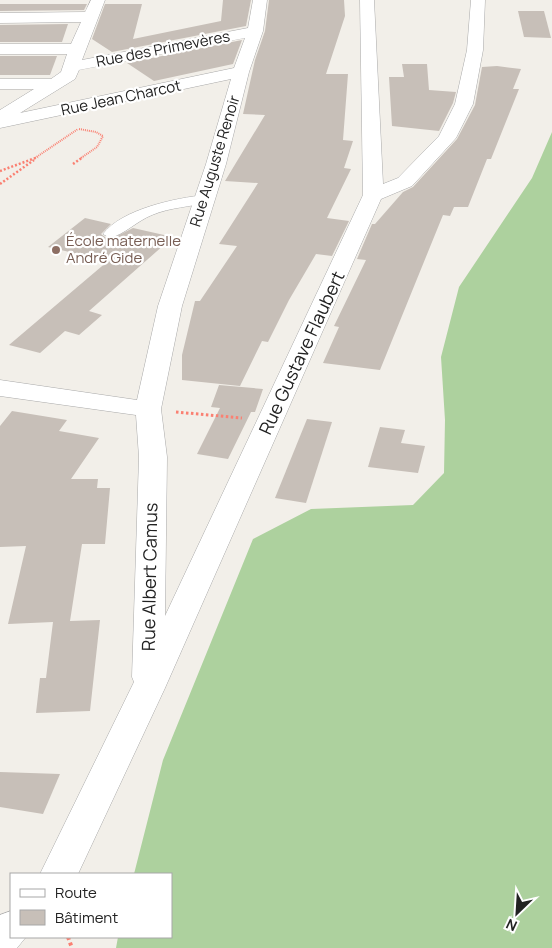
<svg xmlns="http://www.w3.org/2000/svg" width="552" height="948" font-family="Manrope,sans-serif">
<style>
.forest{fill:#add19e}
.building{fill:#c7bfb8}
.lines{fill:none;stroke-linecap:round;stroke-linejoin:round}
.lane-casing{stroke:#a9a9a9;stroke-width:1}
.street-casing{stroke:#a9a9a9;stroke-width:1}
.path-far3{stroke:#fa8072;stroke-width:2;stroke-dasharray:1 1;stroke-linecap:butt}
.path-far2{stroke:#fa8072;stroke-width:2.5;stroke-dasharray:2 2;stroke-linecap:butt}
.path-far1{stroke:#fa8072;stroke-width:3;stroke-dasharray:2.5 2.5;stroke-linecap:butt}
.path{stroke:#fa8072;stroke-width:4;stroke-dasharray:3 3;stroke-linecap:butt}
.lane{fill:#fff;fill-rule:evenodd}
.street{fill:#fff;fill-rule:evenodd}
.education-dot{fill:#8d6e63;stroke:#fff;stroke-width:2}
.labels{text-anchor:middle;stroke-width:4.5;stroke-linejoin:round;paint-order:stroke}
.far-street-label{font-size:15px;fill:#222;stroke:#fff}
.far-education-label{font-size:15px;fill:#785e54;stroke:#fff;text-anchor:start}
.street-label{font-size:18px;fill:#222;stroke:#fff}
</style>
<rect width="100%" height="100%" fill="#f2efe9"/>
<path class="forest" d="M 552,132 L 552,948 L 116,948 L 118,937 L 171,937 L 171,874 L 134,874 L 163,760 L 253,539 L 311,509 L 413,505 L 444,473 L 445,420 L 441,357 L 459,287 L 532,178 Z"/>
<g class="building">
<path d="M 223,0 L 251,0 L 246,26 L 112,52 L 92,39 L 105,4 L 142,4 L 133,39 L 221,21 Z"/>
<path d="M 269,0 L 344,0 L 345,16 L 326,74 L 348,74 L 343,140 L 353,141 L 344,168 L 351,169 L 327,218 L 349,221 L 332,256 L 316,254 L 289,300 L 268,342 L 262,341 L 240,386 L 182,380 L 182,355 L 195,301 L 200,301 L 237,246 L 219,244 L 258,183 L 225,181 L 265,115 L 243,114 L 255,60 L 265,31 Z"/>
<path d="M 0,4 L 87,4 L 84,10 L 0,11 Z"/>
<path d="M 518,11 L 544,11 L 551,38 L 524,37 Z"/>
<path d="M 68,24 L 62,42 L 0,42 L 0,25 Z"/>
<path d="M 242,40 L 233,64 L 154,81 L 127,63 Z"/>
<path d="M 0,56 L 57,56 L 50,75 L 0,75 Z"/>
<path d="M 402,64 L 427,64 L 429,90 L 456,92 L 453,103 L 439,131 L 392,126 L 389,77 L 404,77 Z"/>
<path d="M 497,66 L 521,69 L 513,89 L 519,89 L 491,159 L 487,159 L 468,207 L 454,207 L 450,216 L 443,215 L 380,370 L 323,363 L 339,327 L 334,326 L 366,260 L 357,259 L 372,224 L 375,224 L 403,192 L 413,187 L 457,139 L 475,105 L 482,67 Z"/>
<path d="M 85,218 L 111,224 L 101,234 L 109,240 L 133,228 L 173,237 L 89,311 L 102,315 L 79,335 L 65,331 L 40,353 L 9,345 L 108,261 L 48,247 Z"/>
<path d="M 219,385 L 263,389 L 255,412 L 251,412 L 228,459 L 197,454 L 220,408 L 211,407 Z"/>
<path d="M 12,411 L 67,420 L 59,431 L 99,438 L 71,479 L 98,479 L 97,488 L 110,488 L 105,544 L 82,544 L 70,621 L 100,620 L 90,711 L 36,713 L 40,678 L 46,678 L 53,622 L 8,624 L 26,546 L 0,547 L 0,426 Z"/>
<path d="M 307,419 L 332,422 L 306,503 L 275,498 Z"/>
<path d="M 380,427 L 405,430 L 401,443 L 425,446 L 418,473 L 368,467 Z"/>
<path d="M 0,772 L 60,774 L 43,814 L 0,807 Z"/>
</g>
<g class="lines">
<defs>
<path id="lane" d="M 205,195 L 210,196 L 211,199 L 210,202 C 190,207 171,207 152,215 C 137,221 125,234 110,238 L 103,234 C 122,209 176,198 205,195 Z"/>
<g id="street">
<path d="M 91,0 L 105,0 L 82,60 L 248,28 L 253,0 L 267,0 L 263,31 L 249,72 L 226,164 L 182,306 L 161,409 L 167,457 L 165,616 L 363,195 L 360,0 L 374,0 L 383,184 L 398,178 L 439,136 L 455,104 L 467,50 L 471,0 L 485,0 L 483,50 L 473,104 L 456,138 L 412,186 L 381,199 L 165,688 L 78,874 L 40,874 L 134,682 L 132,677 L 139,457 L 136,415 L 0,396 L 0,380 L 137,400 L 158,306 L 206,164 L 231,79 L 0,128 L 0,110 L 34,89 L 0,89 L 0,79 L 51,79 L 61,72 L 67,54 L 0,54 L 0,44 L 71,44 L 81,22 L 0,23 L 0,13 L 85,12 ZM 245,38 L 234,68 L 20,113 L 75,79 L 79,70 Z"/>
<path d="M 11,911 L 11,937 L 26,937 L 17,948 L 0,948 L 0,915 Z"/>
</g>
</defs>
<use href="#lane" class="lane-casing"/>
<use href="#street" class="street-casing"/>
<g class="path-far3">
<path d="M 79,129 L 96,132 L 103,136 L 97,147 L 81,158"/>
<path d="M 35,158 L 78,129"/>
</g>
<g class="path-far2">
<path d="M 73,164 L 83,157"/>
<path d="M 0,171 L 38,157"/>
<path d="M 0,184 L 34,160"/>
</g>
<path class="path-far1" d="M 176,412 L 242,418"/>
<path class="path" d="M 68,937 L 72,948"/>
<use href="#lane" class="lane"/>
<use href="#street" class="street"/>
</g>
<circle class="education-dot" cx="56" cy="250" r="5"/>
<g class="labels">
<g class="far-street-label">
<text transform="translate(163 49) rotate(-11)" y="5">Rue des Primevères</text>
<text transform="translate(121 98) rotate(-12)" y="5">Rue Jean Charcot</text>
<text transform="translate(215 161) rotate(-73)" y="5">Rue Auguste Renoir</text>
</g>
<g class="far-education-label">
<text x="66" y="246">École maternelle<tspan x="66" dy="17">André Gide</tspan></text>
</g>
<g class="street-label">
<text transform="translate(302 353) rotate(-65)" y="6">Rue Gustave Flaubert</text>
<text transform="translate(150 577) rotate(-89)" y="6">Rue Albert Camus</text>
</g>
</g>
<rect x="10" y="873" width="162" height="65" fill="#ffffff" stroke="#a7a7a7"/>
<rect x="20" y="889" width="25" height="8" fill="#ffffff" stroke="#a7a7a7"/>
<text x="55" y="898" font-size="15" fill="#222222">Route</text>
<rect x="20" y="910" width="25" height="15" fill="#c7bfb8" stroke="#a7a7a7"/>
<text x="55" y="923" font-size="15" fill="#222222">Bâtiment</text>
<g transform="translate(517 913) rotate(205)" stroke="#ffffff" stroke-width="4" paint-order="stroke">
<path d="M0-4L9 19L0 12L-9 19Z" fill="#222222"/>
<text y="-8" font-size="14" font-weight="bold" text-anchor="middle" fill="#222222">N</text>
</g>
</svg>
